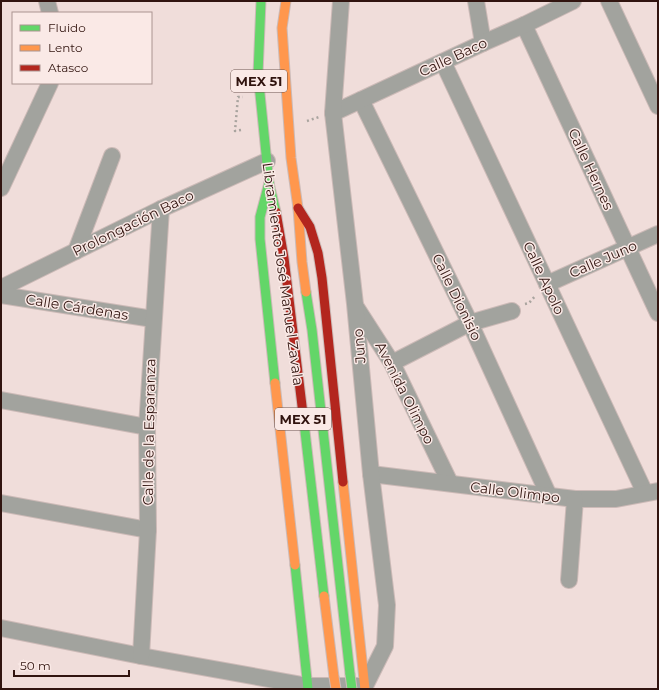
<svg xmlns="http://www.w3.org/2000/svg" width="659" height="690" font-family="Montserrat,sans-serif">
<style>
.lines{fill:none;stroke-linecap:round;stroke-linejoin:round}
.street-casing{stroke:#ccbab7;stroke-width:18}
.fast-casing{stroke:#ccbab7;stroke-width:11}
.slow-casing{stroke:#ccbab7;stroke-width:11}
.jam-casing{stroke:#ccbab7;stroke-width:11}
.path{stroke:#a9a49f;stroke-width:2.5;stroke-dasharray:2 3;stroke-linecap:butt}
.street{stroke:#a2a39e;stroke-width:16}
.fast{stroke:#63d668;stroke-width:9}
.slow{stroke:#ff974d;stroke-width:9}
.jam{stroke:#b3261e;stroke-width:9}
.fast-bridge-casing{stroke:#ccbab7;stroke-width:11;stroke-linecap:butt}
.slow-bridge-casing{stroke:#ccbab7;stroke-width:11;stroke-linecap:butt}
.fast-bridge{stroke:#63d668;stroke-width:9}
.slow-bridge{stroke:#ff974d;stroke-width:9}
.labels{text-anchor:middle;stroke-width:3;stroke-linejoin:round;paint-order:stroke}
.shield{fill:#fae9e6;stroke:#6d5450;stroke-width:1}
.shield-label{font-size:13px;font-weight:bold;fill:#31140f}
.street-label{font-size:14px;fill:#31140f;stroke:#fae9e6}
</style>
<rect width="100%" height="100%" fill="#f0ddda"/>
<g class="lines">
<defs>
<g id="street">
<path d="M 47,1 L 50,13"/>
<path d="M 476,1 L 483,43"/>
<path d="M 609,1 L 658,106"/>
<path d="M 524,25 L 658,313"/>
<path d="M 443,62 L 645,493"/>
<path d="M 361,100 L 470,323 L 549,496"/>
<path d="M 333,113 L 483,43 L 524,25 L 573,1"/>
<path d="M 1,188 L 50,83"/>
<path d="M 76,251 L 112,156"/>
<path d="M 547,284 L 658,234"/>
<path d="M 1,288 L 161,209 L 267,161"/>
<path d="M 1,295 L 153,319"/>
<path d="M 356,307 L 392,363 L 450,483"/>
<path d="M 392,363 L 470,323 L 512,311"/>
<path d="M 1,400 L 147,427"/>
<path d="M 371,474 L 575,499 L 616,499 L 658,491"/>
<path d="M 1,503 L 148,530"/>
<path d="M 569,580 L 575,499"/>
<path d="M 1,628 L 141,656 L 308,686 L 365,686 L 385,646 L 387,605 L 371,474 L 355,304 L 333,113 L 341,1"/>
<path d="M 141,656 L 148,530 L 147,427 L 161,209"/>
</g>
<g id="fast">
<path d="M 261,1 L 258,74 L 269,183 L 276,212"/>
<path d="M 269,183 L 260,217 L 260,239 L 275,383"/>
<path d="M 306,292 L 312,330 L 350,674"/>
<path d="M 303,414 L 324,596"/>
<path d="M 295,565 L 308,689"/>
</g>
<g id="slow">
<path d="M 286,1 L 282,28 L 291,158 L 298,208 L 302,262 L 306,292"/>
<path d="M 275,383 L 295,565"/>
<path d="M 343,482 L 365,689"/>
<path d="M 324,596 L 334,677"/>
</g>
<g id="jam">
<path d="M 298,208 L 310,227 L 318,253 L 322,278 L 343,482"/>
<path d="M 276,212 L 284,258 L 303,414"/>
</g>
</defs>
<use href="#street" class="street-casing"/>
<use href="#fast" class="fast-casing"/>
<use href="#slow" class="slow-casing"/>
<use href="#jam" class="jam-casing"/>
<g class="path">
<path d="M 307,121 L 319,117"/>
<path d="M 241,130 L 235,131 L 238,97 L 243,97"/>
<path d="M 525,304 L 529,303 L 536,295"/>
</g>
<use href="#street" class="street"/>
<use href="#fast" class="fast"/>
<use href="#slow" class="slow"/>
<use href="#jam" class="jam"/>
<defs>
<path id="fast-bridge" d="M 350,674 L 352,689"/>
<path id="slow-bridge" d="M 334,677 L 336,689"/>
</defs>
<use href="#fast-bridge" class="fast-bridge-casing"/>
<use href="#slow-bridge" class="slow-bridge-casing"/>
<use href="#fast-bridge" class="fast-bridge"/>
<use href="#slow-bridge" class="slow-bridge"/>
</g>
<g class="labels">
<g class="shield">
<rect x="231" y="70" width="56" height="22" rx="3"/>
<rect x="275" y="408" width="56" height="22" rx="3"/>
</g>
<g class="shield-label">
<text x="259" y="86">MEX 51</text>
<text x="303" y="424">MEX 51</text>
</g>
<g class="street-label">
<text transform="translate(453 57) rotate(-25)" y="5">Calle Baco</text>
<text transform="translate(591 169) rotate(65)" y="5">Calle Hernes</text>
<text transform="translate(133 223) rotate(-26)" y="5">Prolongación Baco</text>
<text transform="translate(603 259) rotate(-24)" y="5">Calle Juno</text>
<text transform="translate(283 274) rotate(82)" y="5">Libramiento José Manuel Zavala</text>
<text transform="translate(544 278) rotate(65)" y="5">Calle Apolo</text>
<text transform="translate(457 297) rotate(64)" y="5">Calle Dionisio</text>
<text transform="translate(77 307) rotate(9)" y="5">Calle Cárdenas</text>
<text transform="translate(359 346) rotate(-95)" y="5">Juno</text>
<text transform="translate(405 393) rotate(63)" y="5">Avenida Olimpo</text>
<text transform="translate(149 432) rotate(-89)" y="5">Calle de la Esparanza</text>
<text transform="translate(515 492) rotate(7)" y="5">Calle Olimpo</text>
</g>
</g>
<rect width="659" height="690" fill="none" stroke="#31140f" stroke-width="4"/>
<rect x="12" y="12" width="140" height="72" fill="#fae9e6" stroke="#aa9490"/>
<rect x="20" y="25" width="20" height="6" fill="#63d668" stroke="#aa9490"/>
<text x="48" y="32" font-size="12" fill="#31140f">Fluido</text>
<rect x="20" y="45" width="20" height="6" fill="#ff974d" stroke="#aa9490"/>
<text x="48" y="52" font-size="12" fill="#31140f">Lento</text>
<rect x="20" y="65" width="20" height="6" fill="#b3261e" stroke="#aa9490"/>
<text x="48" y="72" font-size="12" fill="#31140f">Atasco</text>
<path d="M14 670v6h115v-6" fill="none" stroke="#31140f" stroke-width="2"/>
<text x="20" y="670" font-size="12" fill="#31140f" stroke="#fae9e6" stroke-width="3" paint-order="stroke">50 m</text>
</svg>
